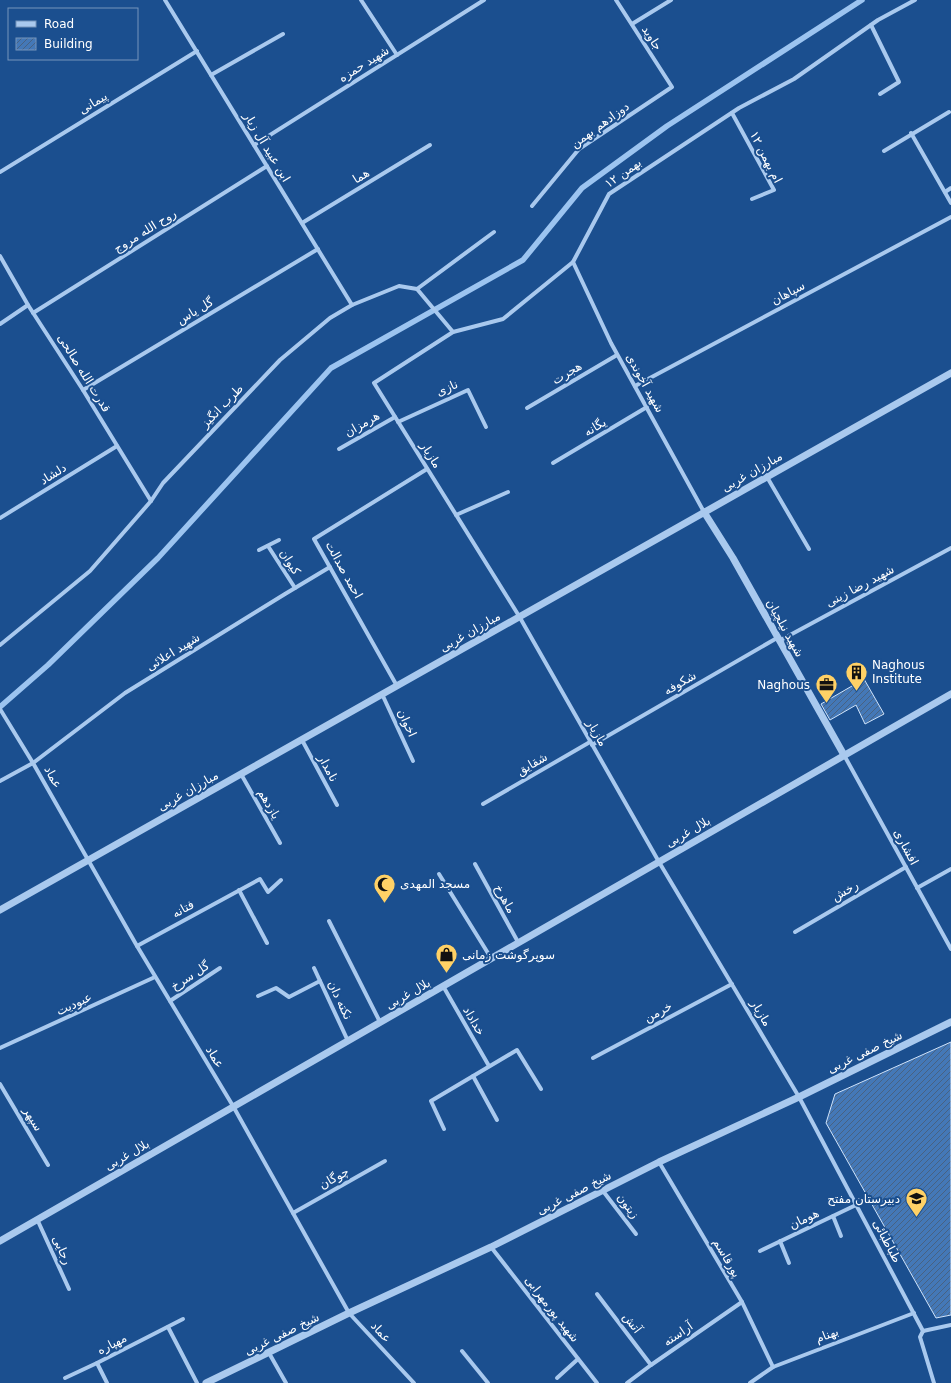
<svg xmlns="http://www.w3.org/2000/svg" width="951" height="1383" font-family="'DejaVu Sans',Vazirmatn,sans-serif">
<style>
.lines{fill:none;stroke-linecap:round;stroke-linejoin:round}
.stream{stroke:#9cc4f0;stroke-width:5.5}
.building{fill:url(#building-hatch);stroke:#cfe3fa}
.minor{stroke:#a9c9ee;stroke-width:4}
.tertiary{stroke:#a9c9ee;stroke-width:7}
.labels{text-anchor:middle;stroke-width:4;stroke-linejoin:round;paint-order:stroke}
.street-label{font-size:12px;fill:#fff;stroke:#1b4f8f}
.poi-label{font-size:12px;fill:#fff;stroke:#1b4f8f;text-anchor:start}
</style>
<defs>
<pattern id="building-hatch" width="6" height="6" patternUnits="userSpaceOnUse"><rect width="6" height="6" fill="#4478b7"/><path d="M-1 1l2-2M0 6l6-6M5 7l2-2" fill="none" stroke="#486282"/></pattern>
</defs>
<rect width="100%" height="100%" fill="#1b4f8f"/>
<g class="lines">
<path class="stream" d="M 0,707 L 48,665 L 158,558 L 331,368 L 523,260 L 582,188 L 667,126 L 862,0"/>
</g>
<g class="building">
<path d="M 864,679 L 884,714 L 865,724 L 856,705 L 830,720 L 821,704 Z"/>
<path d="M 951,1042 L 951,1315 L 936,1318 L 826,1123 L 835,1094 Z"/>
</g>
<g class="lines">
<g class="minor">
<path d="M 165,0 L 352,305"/>
<path d="M 361,0 L 397,55"/>
<path d="M 915,0 L 878,20 L 794,79 L 739,108 L 609,194 L 573,262 L 503,319 L 453,332 L 374,383 L 519,616 L 659,862 L 799,1097 L 923,1331"/>
<path d="M 632,24 L 671,0"/>
<path d="M 871,25 L 899,82 L 880,94"/>
<path d="M 211,75 L 283,34"/>
<path d="M 732,113 L 774,190 L 752,199"/>
<path d="M 911,133 L 951,203"/>
<path d="M 254,145 L 484,0"/>
<path d="M 884,151 L 949,112"/>
<path d="M 0,172 L 197,51"/>
<path d="M 945,192 L 951,188"/>
<path d="M 532,206 L 579,149 L 672,87 L 616,0"/>
<path d="M 302,223 L 430,145"/>
<path d="M 0,256 L 28,305 L 83,390 L 151,501"/>
<path d="M 573,262 L 611,343 L 704,512"/>
<path d="M 417,289 L 453,332"/>
<path d="M 33,313 L 267,166"/>
<path d="M 0,324 L 28,305"/>
<path d="M 635,386 L 951,217"/>
<path d="M 83,390 L 318,249"/>
<path d="M 527,408 L 617,355"/>
<path d="M 398,422 L 468,390 L 486,427"/>
<path d="M 339,449 L 395,417"/>
<path d="M 553,463 L 647,407"/>
<path d="M 767,477 L 809,549"/>
<path d="M 456,515 L 508,492"/>
<path d="M 0,518 L 117,446"/>
<path d="M 268,546 L 295,588"/>
<path d="M 259,550 L 279,540"/>
<path d="M 779,641 L 951,548"/>
<path d="M 0,645 L 90,571 L 151,501 L 163,483 L 280,360 L 330,318 L 352,305 L 399,286 L 417,289 L 494,232"/>
<path d="M 397,686 L 314,539 L 427,469"/>
<path d="M 382,694 L 413,761"/>
<path d="M 0,709 L 33,763 L 137,946 L 233,1106 L 349,1313 L 414,1383"/>
<path d="M 302,740 L 337,805"/>
<path d="M 592,745 L 777,638"/>
<path d="M 844,755 L 951,949"/>
<path d="M 241,774 L 280,843"/>
<path d="M 0,781 L 33,763 L 125,693 L 285,594 L 330,567"/>
<path d="M 483,804 L 590,742"/>
<path d="M 475,864 L 518,942"/>
<path d="M 439,874 L 491,958"/>
<path d="M 917,888 L 951,869"/>
<path d="M 239,890 L 267,943"/>
<path d="M 329,921 L 380,1022"/>
<path d="M 795,932 L 906,867"/>
<path d="M 137,946 L 260,879 L 268,892 L 281,880"/>
<path d="M 314,968 L 348,1041"/>
<path d="M 443,986 L 489,1066"/>
<path d="M 258,996 L 276,988 L 289,997 L 320,981"/>
<path d="M 170,1001 L 220,968"/>
<path d="M 0,1048 L 155,977"/>
<path d="M 593,1058 L 732,984"/>
<path d="M 473,1076 L 497,1120"/>
<path d="M 0,1084 L 48,1165"/>
<path d="M 444,1129 L 431,1101 L 517,1050 L 541,1089"/>
<path d="M 659,1162 L 742,1302 L 773,1367"/>
<path d="M 603,1191 L 636,1234"/>
<path d="M 293,1213 L 385,1161"/>
<path d="M 833,1216 L 841,1236"/>
<path d="M 37,1219 L 69,1289"/>
<path d="M 780,1241 L 789,1263"/>
<path d="M 491,1247 L 597,1383"/>
<path d="M 760,1251 L 856,1205"/>
<path d="M 597,1294 L 651,1365"/>
<path d="M 168,1327 L 197,1383"/>
<path d="M 923,1331 L 920,1337 L 934,1383"/>
<path d="M 923,1331 L 951,1325"/>
<path d="M 462,1351 L 488,1383"/>
<path d="M 269,1353 L 286,1383"/>
<path d="M 97,1363 L 107,1383"/>
<path d="M 65,1378 L 97,1363 L 183,1319"/>
<path d="M 557,1378 L 578,1359"/>
<path d="M 627,1383 L 651,1365 L 742,1302"/>
<path d="M 750,1383 L 773,1367 L 914,1313"/>
</g>
<g class="tertiary">
<path d="M 704,512 L 733,558 L 844,755"/>
<path d="M 0,910 L 951,373"/>
<path d="M 0,1241 L 951,694"/>
<path d="M 206,1383 L 349,1313 L 491,1247 L 659,1162 L 799,1097 L 951,1022"/>
</g>
</g>
<defs>
<symbol id="building-pin" viewBox="-11 -11 22 30"><path d="M0 17L-7.5 6A9.5 9.5 0 1 1 7.5 6Z" fill="#ffd166" stroke="#1b4f8f"/><path d="M-4-6H4V6H1V3H-1V6H-4ZM-2.5-4.3h1.7v1.8h-1.7ZM.8-4.3h1.7v1.8H.8ZM-2.5-1h1.7V.8h-1.7ZM.8-1h1.7V.8H.8Z" fill="#111"/></symbol>
<symbol id="office-pin" viewBox="-11 -11 22 30"><path d="M0 17L-7.5 6A9.5 9.5 0 1 1 7.5 6Z" fill="#ffd166" stroke="#1b4f8f"/><path d="M-6-3h4V-5.5h4V-3h4V5H-6ZM-1-4.5V-3h2v-1.5ZM-6 0V1H6V0Z" fill="#111"/></symbol>
<symbol id="mosque-pin" viewBox="-11 -11 22 30"><path d="M0 17L-7.5 6A9.5 9.5 0 1 1 7.5 6Z" fill="#ffd166" stroke="#1b4f8f"/><path d="M3.5-4.9A6 6 0 1 0 3.5 4.9A5 5 0 1 1 3.5-4.9Z" fill="#111"/></symbol>
<symbol id="shop-pin" viewBox="-11 -11 22 30"><path d="M0 17L-7.5 6A9.5 9.5 0 1 1 7.5 6Z" fill="#ffd166" stroke="#1b4f8f"/><path d="M-5-2.5h2.3a2.7 3.5 0 0 1 5.4 0H5L5.5 6h-11ZM-1.5-2.5h3a1.5 2.3 0 0 0-3 0Z" fill="#111"/></symbol>
<symbol id="school-pin" viewBox="-11 -11 22 30"><path d="M0 17L-7.5 6A9.5 9.5 0 1 1 7.5 6Z" fill="#ffd166" stroke="#1b4f8f"/><path d="M0-5L7-2L0 1L-7-2ZM-4 1L0 2.5L4 1V4Q0 6-4 4Z" fill="#111"/></symbol>
</defs>
<g fill-rule="evenodd">
<use href="#building-pin" x="844" y="660" width="25" height="34"/>
<use href="#office-pin" x="814" y="672" width="25" height="34"/>
<use href="#mosque-pin" x="372" y="872" width="25" height="34"/>
<use href="#shop-pin" x="434" y="942" width="25" height="34"/>
<use href="#school-pin" x="904" y="1186" width="25" height="34"/>
</g>
<g class="labels">
<g class="street-label">
<text transform="translate(652 38) rotate(58)" y="4">جاوید</text>
<text transform="translate(364 64) rotate(-32)" y="4">شهید حمزه</text>
<text transform="translate(93 103) rotate(-32)" y="4">پیمانی</text>
<text transform="translate(600 125) rotate(-36)" y="4">دوزادهم بهمن</text>
<text transform="translate(267 147) rotate(59)" y="4">ابن عبید آل زیار</text>
<text transform="translate(766 157) rotate(63)" y="4">۱۲ ام بهمن</text>
<text transform="translate(623 173) rotate(-35)" y="4">۱۲ بهمن</text>
<text transform="translate(361 176) rotate(-32)" y="4">هما</text>
<text transform="translate(145 231) rotate(-32)" y="4">روح الله مروج</text>
<text transform="translate(788 293) rotate(-28)" y="4">سپاهان</text>
<text transform="translate(195 311) rotate(-31)" y="4">گل یاس</text>
<text transform="translate(84 373) rotate(58)" y="4">قدرت الله صالحی</text>
<text transform="translate(567 373) rotate(-31)" y="4">هجرت</text>
<text transform="translate(645 383) rotate(61)" y="4">شهید آخوندی</text>
<text transform="translate(447 388) rotate(-24)" y="4">نازی</text>
<text transform="translate(222 406) rotate(-46)" y="4">طرب انگیز</text>
<text transform="translate(362 424) rotate(-30)" y="4">هرمزان</text>
<text transform="translate(595 427) rotate(-31)" y="4">یگانه</text>
<text transform="translate(431 455) rotate(58)" y="4">مازیار</text>
<text transform="translate(752 472) rotate(-30)" y="4">مبارزان غربی</text>
<text transform="translate(53 474) rotate(-32)" y="4">دلشاد</text>
<text transform="translate(290 562) rotate(58)" y="4">کیوان</text>
<text transform="translate(344 570) rotate(61)" y="4">احمد صدالت</text>
<text transform="translate(860 586) rotate(-28)" y="4">شهید رضا زینی</text>
<text transform="translate(785 628) rotate(61)" y="4">شهید نیلچیان</text>
<text transform="translate(470 632) rotate(-30)" y="4">مبارزان غربی</text>
<text transform="translate(173 652) rotate(-32)" y="4">شهید اعلائی</text>
<text transform="translate(680 683) rotate(-30)" y="4">شکوفه</text>
<text transform="translate(407 723) rotate(65)" y="4">اخوان</text>
<text transform="translate(597 733) rotate(60)" y="4">مازیار</text>
<text transform="translate(532 764) rotate(-30)" y="4">شقایق</text>
<text transform="translate(328 768) rotate(62)" y="4">نامدار</text>
<text transform="translate(53 777) rotate(61)" y="4">عماد</text>
<text transform="translate(188 791) rotate(-30)" y="4">مبارزان غربی</text>
<text transform="translate(269 804) rotate(60)" y="4">یازدهم</text>
<text transform="translate(688 832) rotate(-30)" y="4">بلال غربی</text>
<text transform="translate(906 847) rotate(62)" y="4">افشاری</text>
<text transform="translate(845 891) rotate(-30)" y="4">رخش</text>
<text transform="translate(505 899) rotate(61)" y="4">ماهرخ</text>
<text transform="translate(183 909) rotate(-29)" y="4">فتانه</text>
<text transform="translate(190 976) rotate(-33)" y="4">گل سرخ</text>
<text transform="translate(408 994) rotate(-30)" y="4">بلال غربی</text>
<text transform="translate(340 1000) rotate(65)" y="4">نکته دان</text>
<text transform="translate(74 1004) rotate(-25)" y="4">عبودیت</text>
<text transform="translate(658 1012) rotate(-28)" y="4">خرمن</text>
<text transform="translate(761 1013) rotate(59)" y="4">مازیار</text>
<text transform="translate(474 1021) rotate(60)" y="4">خداداد</text>
<text transform="translate(865 1052) rotate(-26)" y="4">شیخ صفی غربی</text>
<text transform="translate(215 1057) rotate(59)" y="4">عماد</text>
<text transform="translate(33 1119) rotate(59)" y="4">سپهر</text>
<text transform="translate(127 1155) rotate(-30)" y="4">بلال غربی</text>
<text transform="translate(334 1178) rotate(-29)" y="4">چوگان</text>
<text transform="translate(574 1193) rotate(-27)" y="4">شیخ صفی غربی</text>
<text transform="translate(628 1206) rotate(53)" y="4">زیتون</text>
<text transform="translate(804 1219) rotate(-26)" y="4">هومان</text>
<text transform="translate(887 1241) rotate(62)" y="4">طباطبائی</text>
<text transform="translate(62 1250) rotate(65)" y="4">رجایی</text>
<text transform="translate(727 1258) rotate(60)" y="4">پورقاسم</text>
<text transform="translate(552 1309) rotate(52)" y="4">شهید پورمهرابی</text>
<text transform="translate(632 1323) rotate(53)" y="4">آتش</text>
<text transform="translate(381 1332) rotate(47)" y="4">عماد</text>
<text transform="translate(282 1334) rotate(-26)" y="4">شیخ صفی غربی</text>
<text transform="translate(678 1334) rotate(-34)" y="4">آراسته</text>
<text transform="translate(827 1335) rotate(-21)" y="4">بهنام</text>
<text transform="translate(112 1344) rotate(-27)" y="4">مهپاره</text>
</g>
<g class="poi-label">
<text x="872" y="669">Naghous<tspan x="872" dy="14">Institute</tspan></text>
<text x="810" y="689" text-anchor="end">Naghous</text>
<text x="400" y="888">مسجد المهدی</text>
<text x="462" y="959">سوپرگوشت زمانی</text>
<text x="900" y="1203" text-anchor="end">دبیرستان مفتح</text>
</g>
</g>
<rect x="8" y="8" width="130" height="52" fill="#1b4f8f" stroke="#7695bc"/>
<rect x="16" y="21" width="20" height="6" fill="#a9c9ee" stroke="#7695bc"/>
<text x="44" y="28" font-size="12" fill="#ffffff">Road</text>
<rect x="16" y="38" width="20" height="12" fill="url(#building-hatch)" stroke="#7695bc"/>
<text x="44" y="48" font-size="12" fill="#ffffff">Building</text>
</svg>
